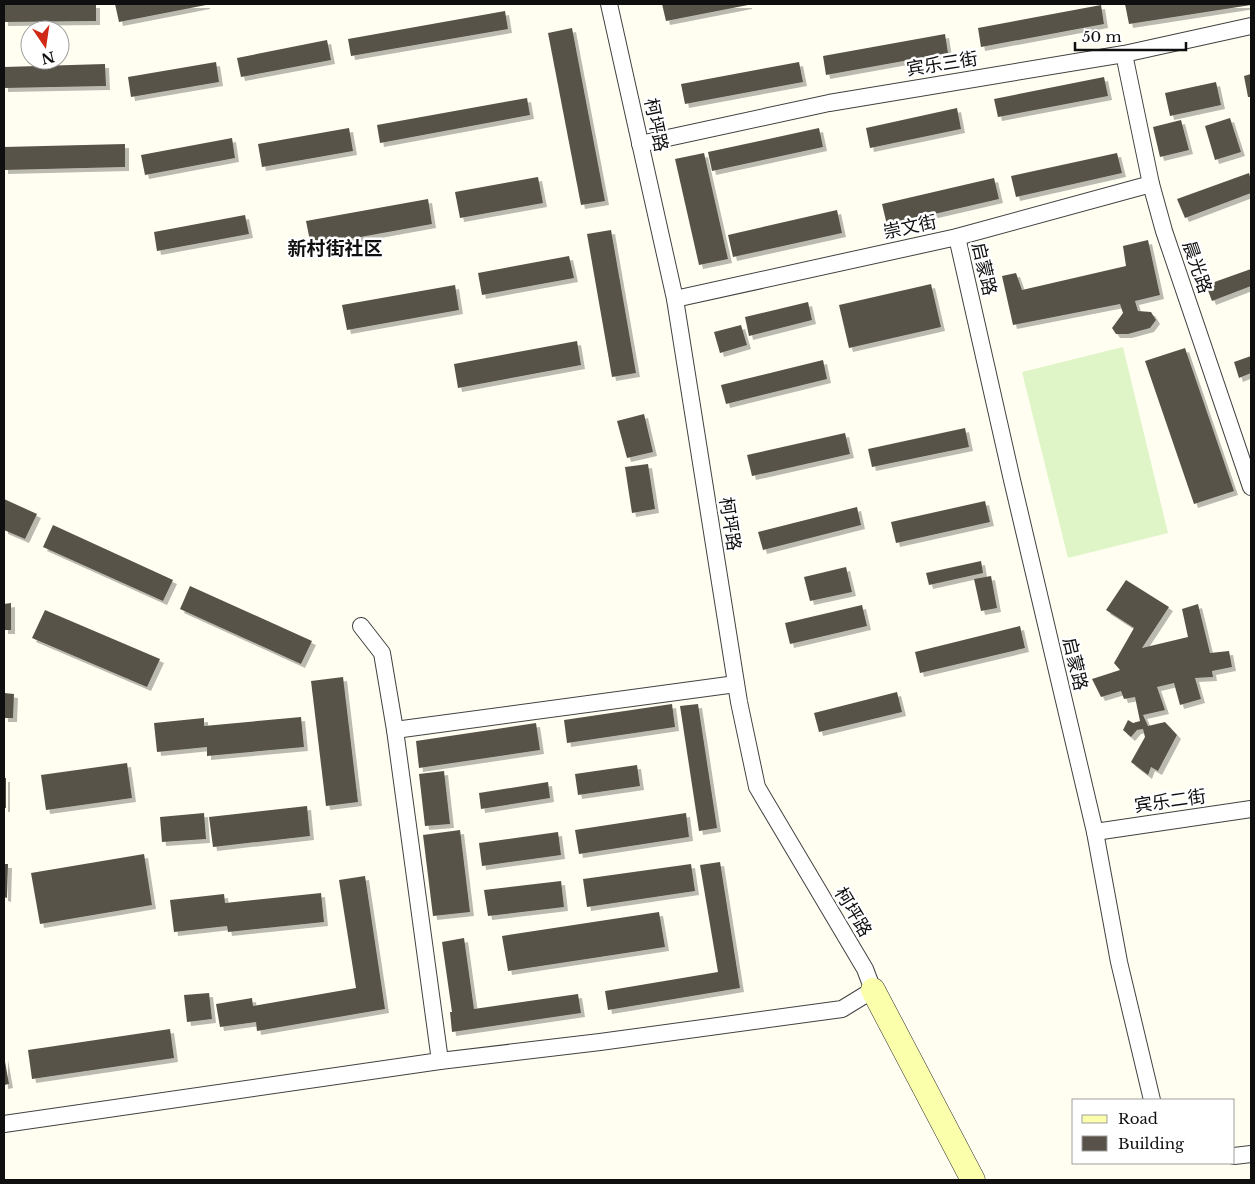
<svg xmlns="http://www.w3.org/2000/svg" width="1255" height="1184" font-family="'Libre Baskerville','Noto Sans SC',serif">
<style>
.pitch{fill:#dff5c8}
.building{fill:#59524a;filter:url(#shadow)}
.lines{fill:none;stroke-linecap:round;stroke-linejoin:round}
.street-casing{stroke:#424242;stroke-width:18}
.secondary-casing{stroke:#313131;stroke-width:25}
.street{stroke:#fff;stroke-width:16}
.secondary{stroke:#fbffac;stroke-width:24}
.labels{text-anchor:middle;stroke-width:5;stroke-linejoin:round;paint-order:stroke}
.street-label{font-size:18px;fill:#0f0f0f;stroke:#fff}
.neighbourhood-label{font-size:19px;font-weight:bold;fill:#0f0f0f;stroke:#fff}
</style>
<defs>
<filter id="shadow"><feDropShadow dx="4" dy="4" stdDeviation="0" flood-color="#0004"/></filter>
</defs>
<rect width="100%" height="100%" fill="#fffef1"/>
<path class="pitch" d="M 1123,347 L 1168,533 L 1068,558 L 1022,372 Z"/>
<g class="building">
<path d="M 4,4 L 96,4 L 96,21 L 4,22 Z"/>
<path d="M 115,4 L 206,4 L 206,5 L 119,22 Z"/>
<path d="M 662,4 L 748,4 L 748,5 L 666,21 Z"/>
<path d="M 1125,4 L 1251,4 L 1251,5 L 1129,24 Z"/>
<path d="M 1101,5 L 1104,24 L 981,47 L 978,28 Z"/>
<path d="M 505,11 L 508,29 L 351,56 L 348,39 Z"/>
<path d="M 572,28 L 605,201 L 581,205 L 548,33 Z"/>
<path d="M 945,34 L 948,53 L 826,75 L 823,56 Z"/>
<path d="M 327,40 L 331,60 L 241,77 L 237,58 Z"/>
<path d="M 216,62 L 219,82 L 131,97 L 128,77 Z"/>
<path d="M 799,62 L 803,82 L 685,104 L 681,84 Z"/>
<path d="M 105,64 L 106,86 L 4,88 L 4,67 Z"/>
<path d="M 1251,74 L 1251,97 L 1248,97 L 1244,76 Z"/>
<path d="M 1104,77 L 1108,96 L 998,117 L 994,99 Z"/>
<path d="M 1216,82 L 1221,105 L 1170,116 L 1165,93 Z"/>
<path d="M 527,98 L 530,115 L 380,143 L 377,125 Z"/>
<path d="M 957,108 L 961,129 L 870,148 L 866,128 Z"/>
<path d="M 1230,118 L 1241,152 L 1215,160 L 1205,126 Z"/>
<path d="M 1181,120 L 1189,150 L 1160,157 L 1153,127 Z"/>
<path d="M 349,128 L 353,151 L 262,167 L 258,144 Z"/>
<path d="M 819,128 L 823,147 L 712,171 L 708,152 Z"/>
<path d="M 232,138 L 235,158 L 145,175 L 141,155 Z"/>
<path d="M 125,144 L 125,167 L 4,170 L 4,147 Z"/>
<path d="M 704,153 L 728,259 L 699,265 L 675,159 Z"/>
<path d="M 1117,153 L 1122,173 L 1016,197 L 1011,176 Z"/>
<path d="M 1249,173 L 1251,180 L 1251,193 L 1185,218 L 1177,199 Z"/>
<path d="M 538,177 L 543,203 L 460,218 L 455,192 Z"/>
<path d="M 994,178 L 999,199 L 887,225 L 882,204 Z"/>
<path d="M 428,199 L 432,224 L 311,246 L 306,221 Z"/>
<path d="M 837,210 L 842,233 L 733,257 L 728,235 Z"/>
<path d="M 245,215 L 249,234 L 157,251 L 154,232 Z"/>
<path d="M 611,230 L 636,373 L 612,377 L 587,234 Z"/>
<path d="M 1148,240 L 1160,295 L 1135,301 L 1138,311 L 1151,312 L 1156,320 L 1150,328 L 1128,334 L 1116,334 L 1112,328 L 1123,313 L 1120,304 L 1013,325 L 1002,276 L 1016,273 L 1022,290 L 1126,266 L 1123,246 Z"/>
<path d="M 569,256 L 574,278 L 482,295 L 478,273 Z"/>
<path d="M 1251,269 L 1251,286 L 1212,301 L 1206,285 Z"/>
<path d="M 931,284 L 941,327 L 849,348 L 839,305 Z"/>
<path d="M 455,285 L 459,310 L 347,330 L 342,305 Z"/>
<path d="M 808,302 L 812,320 L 749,336 L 745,317 Z"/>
<path d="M 741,325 L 747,345 L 720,353 L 714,332 Z"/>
<path d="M 577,341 L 581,365 L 458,388 L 454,364 Z"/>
<path d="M 1185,348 L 1234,491 L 1194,504 L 1145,361 Z"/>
<path d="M 1251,356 L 1251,373 L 1239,378 L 1234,362 Z"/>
<path d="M 823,360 L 827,379 L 726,404 L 721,385 Z"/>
<path d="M 644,414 L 653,452 L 627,458 L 617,421 Z"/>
<path d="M 965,428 L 969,447 L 872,467 L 868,449 Z"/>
<path d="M 845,433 L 850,454 L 752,476 L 747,455 Z"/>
<path d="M 648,464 L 655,509 L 632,513 L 625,467 Z"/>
<path d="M 4,499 L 37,514 L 25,539 L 4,530 Z"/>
<path d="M 985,501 L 990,522 L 896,543 L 891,522 Z"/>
<path d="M 857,507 L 861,525 L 763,550 L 758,532 Z"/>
<path d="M 53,525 L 173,580 L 163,601 L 43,547 Z"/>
<path d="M 981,561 L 983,573 L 929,585 L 926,573 Z"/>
<path d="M 846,567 L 852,592 L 810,601 L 804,577 Z"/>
<path d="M 991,576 L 997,608 L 981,611 L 974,579 Z"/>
<path d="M 1126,580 L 1169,607 L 1142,648 L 1188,637 L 1182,609 L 1198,604 L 1210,653 L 1229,651 L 1232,667 L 1212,671 L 1213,677 L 1195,678 L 1201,699 L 1180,705 L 1174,683 L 1157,687 L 1165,710 L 1143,715 L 1148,726 L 1165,722 L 1177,735 L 1158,771 L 1151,767 L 1148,775 L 1131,762 L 1145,737 L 1143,729 L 1137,730 L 1131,737 L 1123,730 L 1128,720 L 1133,723 L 1140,721 L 1135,697 L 1124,699 L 1121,691 L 1101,697 L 1092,679 L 1120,670 L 1114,663 L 1134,628 L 1106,610 Z"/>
<path d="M 190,586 L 312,641 L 301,664 L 180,609 Z"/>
<path d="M 11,603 L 11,630 L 4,630 L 4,604 Z"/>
<path d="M 862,605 L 867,626 L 790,644 L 785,623 Z"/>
<path d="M 45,610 L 160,659 L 147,687 L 32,638 Z"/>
<path d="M 1020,626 L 1025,648 L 920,673 L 915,652 Z"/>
<path d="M 343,677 L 358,802 L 326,806 L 311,681 Z"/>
<path d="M 897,692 L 902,712 L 819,732 L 814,713 Z"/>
<path d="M 4,693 L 14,694 L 13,718 L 4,718 Z"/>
<path d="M 672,704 L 675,727 L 567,743 L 564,720 Z"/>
<path d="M 698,704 L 717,828 L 699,831 L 680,706 Z"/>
<path d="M 301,717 L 304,747 L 207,756 L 207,747 L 157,752 L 154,723 L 204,718 L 204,726 Z"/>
<path d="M 536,723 L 540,750 L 419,768 L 416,741 Z"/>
<path d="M 127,763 L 132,798 L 46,810 L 41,775 Z"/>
<path d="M 637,765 L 640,786 L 578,795 L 575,774 Z"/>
<path d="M 444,771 L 450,824 L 425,826 L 419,774 Z"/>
<rect x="4" y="778" width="2" height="30"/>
<path d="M 548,782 L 550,798 L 481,809 L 479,793 Z"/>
<path d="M 307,806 L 310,836 L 213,847 L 209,817 Z"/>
<path d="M 204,813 L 206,839 L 162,842 L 160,817 Z"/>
<path d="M 686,813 L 689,837 L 579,854 L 575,830 Z"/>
<path d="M 460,830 L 470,912 L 433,916 L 423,835 Z"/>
<path d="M 558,832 L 561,855 L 482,866 L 479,843 Z"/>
<path d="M 144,854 L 152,905 L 40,924 L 31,873 Z"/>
<path d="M 720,862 L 740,988 L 608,1010 L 605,991 L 718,972 L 700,865 Z"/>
<path d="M 4,864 L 8,864 L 7,898 L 4,897 Z"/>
<path d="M 691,864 L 695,891 L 587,907 L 583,879 Z"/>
<path d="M 365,876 L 385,1009 L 257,1031 L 256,1022 L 220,1027 L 216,1004 L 252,998 L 253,1006 L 356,988 L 339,880 Z"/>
<path d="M 561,881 L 564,907 L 488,916 L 484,890 Z"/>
<path d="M 321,893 L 324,922 L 228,932 L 227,926 L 174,932 L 170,900 L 224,894 L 225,903 Z"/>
<path d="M 659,912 L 665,947 L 508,971 L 502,936 Z"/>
<path d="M 464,938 L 474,1009 L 578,994 L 581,1013 L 452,1032 L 450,1012 L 452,1012 L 442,942 Z"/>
<path d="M 209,993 L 212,1019 L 187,1022 L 184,995 Z"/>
<path d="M 170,1029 L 174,1058 L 32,1079 L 28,1050 Z"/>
<path d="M 4,1056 L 9,1084 L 4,1085 Z"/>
</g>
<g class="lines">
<defs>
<g id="street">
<path d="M 1124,54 L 1151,184 L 1164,231 L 1251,487"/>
<path d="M 640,144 L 829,103 L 1124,54 L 1251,26"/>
<path d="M 957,237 L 1012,480 L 1095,832 L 1119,962 L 1152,1100"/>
<path d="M 675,299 L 957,237 L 1151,184"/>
<path d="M 361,626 L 382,653 L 395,730 L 440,1061"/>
<path d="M 395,730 L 736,684"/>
<path d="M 1095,832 L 1251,809"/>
<path d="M 4,1124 L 440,1061 L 600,1042 L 842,1009 L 873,990 L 865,969 L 757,787 L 739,702 L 675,299 L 609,4"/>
<path d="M 1234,1156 L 1251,1154"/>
</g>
<path id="secondary" d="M 873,990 L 973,1180"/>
</defs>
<use href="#street" class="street-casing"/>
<use href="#secondary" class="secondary-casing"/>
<use href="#street" class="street"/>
<use href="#secondary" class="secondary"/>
</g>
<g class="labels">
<g class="street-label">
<text transform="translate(942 64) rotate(-9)" y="6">宾乐三街</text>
<text transform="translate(656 125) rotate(78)" y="6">柯坪路</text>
<text transform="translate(910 227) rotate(-12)" y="6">崇文街</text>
<text transform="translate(1197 267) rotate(71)" y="6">晨光路</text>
<text transform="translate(984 269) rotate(77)" y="6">启蒙路</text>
<text transform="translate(730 524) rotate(81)" y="6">柯坪路</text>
<text transform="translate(1075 664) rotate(77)" y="6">启蒙路</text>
<text transform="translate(1170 801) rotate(-8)" y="6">宾乐二街</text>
<text transform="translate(853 912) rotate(59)" y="6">柯坪路</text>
</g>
<g class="neighbourhood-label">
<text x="335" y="255">新村街社区</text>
</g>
</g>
<rect width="1255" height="1184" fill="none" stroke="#0f0f0f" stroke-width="10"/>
<rect x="1072" y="1099" width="162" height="65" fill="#ffffff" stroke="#9f9f9f"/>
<rect x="1082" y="1115" width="25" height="8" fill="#fbffac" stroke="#9f9f9f"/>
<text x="1118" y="1124" font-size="15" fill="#0f0f0f">Road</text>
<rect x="1082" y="1136" width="25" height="15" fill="#59524a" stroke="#9f9f9f"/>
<text x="1118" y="1149" font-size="15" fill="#0f0f0f">Building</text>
<g transform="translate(45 45) rotate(167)"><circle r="24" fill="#ffffff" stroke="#9f9f9f"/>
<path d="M0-4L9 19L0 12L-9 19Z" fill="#d02a16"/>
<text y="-8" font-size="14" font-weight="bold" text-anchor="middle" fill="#0f0f0f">N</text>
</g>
<path d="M1075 42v8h111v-8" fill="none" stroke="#0f0f0f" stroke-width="2.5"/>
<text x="1082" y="42" font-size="15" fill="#0f0f0f" stroke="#ffffff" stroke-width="4" paint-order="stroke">50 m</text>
</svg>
